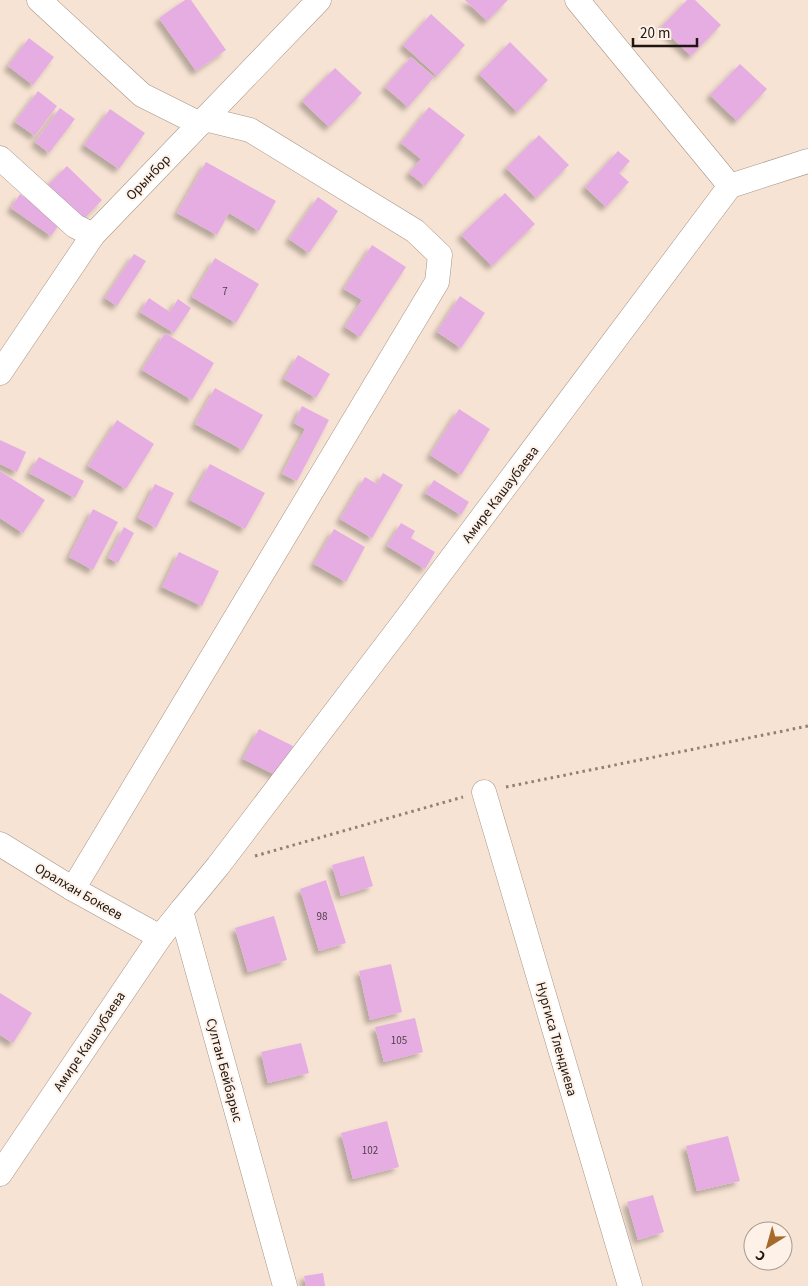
<svg xmlns="http://www.w3.org/2000/svg" width="808" height="1286" font-family="'Source Sans 3',sans-serif">
<style>
.building{fill:#e6ade3;filter:url(#shadow)}
.lines{fill:none;stroke-linecap:round;stroke-linejoin:round}
.minor-casing{stroke:#a79586;stroke-width:25}
.path{stroke:#8e8076;stroke-width:3;stroke-dasharray:2.5 4;stroke-linecap:butt}
.minor{stroke:#fff;stroke-width:24}
.labels{text-anchor:middle;stroke-width:4;stroke-linejoin:round;paint-order:stroke}
.number-label{font-size:11px;fill:#4f3c46}
.street-label{font-size:14px;fill:#1d1611;stroke:#fef1e8}
</style>
<defs>
<filter id="shadow"><feDropShadow dx="-4.5" dy="4.5" stdDeviation="2.5" flood-color="#0004"/></filter>
</defs>
<rect width="100%" height="100%" fill="#f7e3d3"/>
<g class="building">
<path d="M 185,0 L 191,0 L 226,50 L 196,71 L 159,18 Z"/>
<path d="M 465,0 L 508,0 L 487,21 Z"/>
<path d="M 687,0 L 695,0 L 721,25 L 691,56 L 661,27 Z"/>
<path d="M 431,14 L 465,45 L 437,76 L 403,45 Z"/>
<path d="M 29,38 L 54,57 L 33,85 L 8,66 Z"/>
<path d="M 510,42 L 548,80 L 517,112 L 479,74 Z"/>
<path d="M 411,57 L 434,77 L 408,107 L 385,87 Z"/>
<path d="M 740,64 L 767,89 L 737,121 L 710,95 Z"/>
<path d="M 335,68 L 362,93 L 329,127 L 302,101 Z"/>
<path d="M 38,91 L 57,106 L 35,136 L 15,122 Z"/>
<path d="M 429,107 L 465,135 L 425,186 L 409,173 L 421,159 L 401,143 Z"/>
<path d="M 60,108 L 75,119 L 49,153 L 35,142 Z"/>
<path d="M 110,109 L 145,133 L 119,169 L 84,145 Z"/>
<path d="M 539,135 L 569,165 L 536,198 L 506,168 Z"/>
<path d="M 618,151 L 630,161 L 619,173 L 629,182 L 606,207 L 585,187 Z"/>
<path d="M 206,162 L 276,201 L 259,231 L 229,213 L 217,235 L 177,213 Z"/>
<path d="M 67,166 L 102,200 L 82,221 L 47,186 Z"/>
<path d="M 505,193 L 535,224 L 492,266 L 461,235 Z"/>
<path d="M 20,194 L 61,222 L 51,236 L 11,208 Z"/>
<path d="M 318,197 L 338,211 L 309,253 L 289,239 Z"/>
<path d="M 372,245 L 406,267 L 360,337 L 345,327 L 362,300 L 344,289 Z"/>
<path d="M 134,254 L 146,261 L 117,306 L 105,298 Z"/>
<path d="M 215,258 L 259,284 L 236,323 L 192,297 Z"/>
<path d="M 460,296 L 485,313 L 461,348 L 437,332 Z"/>
<path d="M 149,298 L 170,312 L 178,299 L 191,308 L 174,333 L 140,312 Z"/>
<path d="M 165,333 L 214,363 L 192,400 L 142,370 Z"/>
<path d="M 298,355 L 330,374 L 316,398 L 284,379 Z"/>
<path d="M 215,388 L 263,415 L 243,450 L 195,424 Z"/>
<path d="M 302,406 L 329,420 L 297,481 L 282,474 L 305,429 L 294,423 Z"/>
<path d="M 459,409 L 490,429 L 461,475 L 430,455 Z"/>
<path d="M 117,420 L 154,444 L 126,489 L 88,466 Z"/>
<path d="M 0,440 L 26,452 L 17,472 L 0,464 Z"/>
<path d="M 39,457 L 84,481 L 75,498 L 29,473 Z"/>
<path d="M 210,464 L 265,493 L 245,529 L 190,500 Z"/>
<path d="M 0,471 L 45,500 L 23,533 L 0,518 Z"/>
<path d="M 383,473 L 403,485 L 372,538 L 340,519 L 365,477 L 377,484 Z"/>
<path d="M 434,480 L 469,502 L 461,515 L 425,493 Z"/>
<path d="M 155,484 L 174,493 L 156,528 L 138,518 Z"/>
<path d="M 93,509 L 118,522 L 93,570 L 69,557 Z"/>
<path d="M 401,523 L 415,531 L 411,538 L 435,552 L 425,569 L 387,546 Z"/>
<path d="M 124,527 L 134,533 L 118,563 L 108,558 Z"/>
<path d="M 334,529 L 365,547 L 346,582 L 314,564 Z"/>
<path d="M 179,552 L 219,571 L 202,606 L 162,587 Z"/>
<path d="M 259,729 L 293,746 L 278,776 L 243,759 Z"/>
<path d="M 364,856 L 373,886 L 341,896 L 332,865 Z"/>
<path d="M 326,880 L 346,943 L 319,951 L 300,889 Z"/>
<path d="M 274,916 L 287,960 L 248,972 L 235,928 Z"/>
<path d="M 391,964 L 402,1012 L 370,1020 L 359,971 Z"/>
<path d="M 0,993 L 32,1013 L 13,1043 L 0,1035 Z"/>
<path d="M 415,1018 L 423,1052 L 384,1062 L 375,1027 Z"/>
<path d="M 301,1043 L 309,1073 L 268,1083 L 261,1052 Z"/>
<path d="M 387,1121 L 399,1167 L 353,1179 L 341,1133 Z"/>
<path d="M 728,1136 L 740,1181 L 697,1191 L 686,1146 Z"/>
<path d="M 653,1195 L 664,1232 L 638,1240 L 627,1202 Z"/>
<path d="M 323,1273 L 325,1286 L 306,1286 L 304,1276 Z"/>
</g>
<g class="lines">
<defs>
<g id="minor">
<path d="M 39,0 L 142,95 L 200,124"/>
<path d="M 577,0 L 730,186"/>
<path d="M 0,158 L 75,226 L 93,235"/>
<path d="M 0,373 L 93,235 L 319,0"/>
<path d="M 484,792 L 630,1286"/>
<path d="M 0,844 L 73,889 L 160,937"/>
<path d="M 73,889 L 437,282 L 440,255 L 415,231 L 250,130 L 205,119"/>
<path d="M 0,1174 L 160,937 L 181,911"/>
<path d="M 285,1286 L 181,911 L 218,866 L 400,627 L 730,186 L 808,161"/>
</g>
</defs>
<use href="#minor" class="minor-casing"/>
<g class="path">
<path d="M 506,787 L 808,726"/>
<path d="M 255,856 L 463,797"/>
</g>
<use href="#minor" class="minor"/>
</g>
<g class="labels">
<g class="number-label">
<text x="225" y="295">7</text>
<text x="322" y="920">98</text>
<text x="399" y="1044">105</text>
<text x="370" y="1154">102</text>
</g>
<g class="street-label">
<text transform="translate(148 177) rotate(-46)" y="5">Орынбор</text>
<text transform="translate(500 494) rotate(-53)" y="5">Амире Кашаубаева</text>
<text transform="translate(79 891) rotate(30)" y="5">Оралхан Бокеев</text>
<text transform="translate(557 1039) rotate(74)" y="5">Нургиса Тлендиева</text>
<text transform="translate(89 1041) rotate(-56)" y="5">Амире Кашаубаева</text>
<text transform="translate(225 1070) rotate(75)" y="5">Султан Бейбарыс</text>
</g>
</g>
<g transform="translate(768 1246) rotate(217)"><circle r="24" fill="#fef1e8" stroke="#a49992"/>
<path d="M0-4L9 19L0 12L-9 19Z" fill="#a66a2d"/>
<text y="-8" font-size="14" font-weight="bold" text-anchor="middle" fill="#1d1611">С</text>
</g>
<path d="M633 38v8h64v-8" fill="none" stroke="#1d1611" stroke-width="2.5"/>
<text x="640" y="38" font-size="15" fill="#1d1611" stroke="#fef1e8" stroke-width="4" paint-order="stroke">20 m</text>
</svg>
